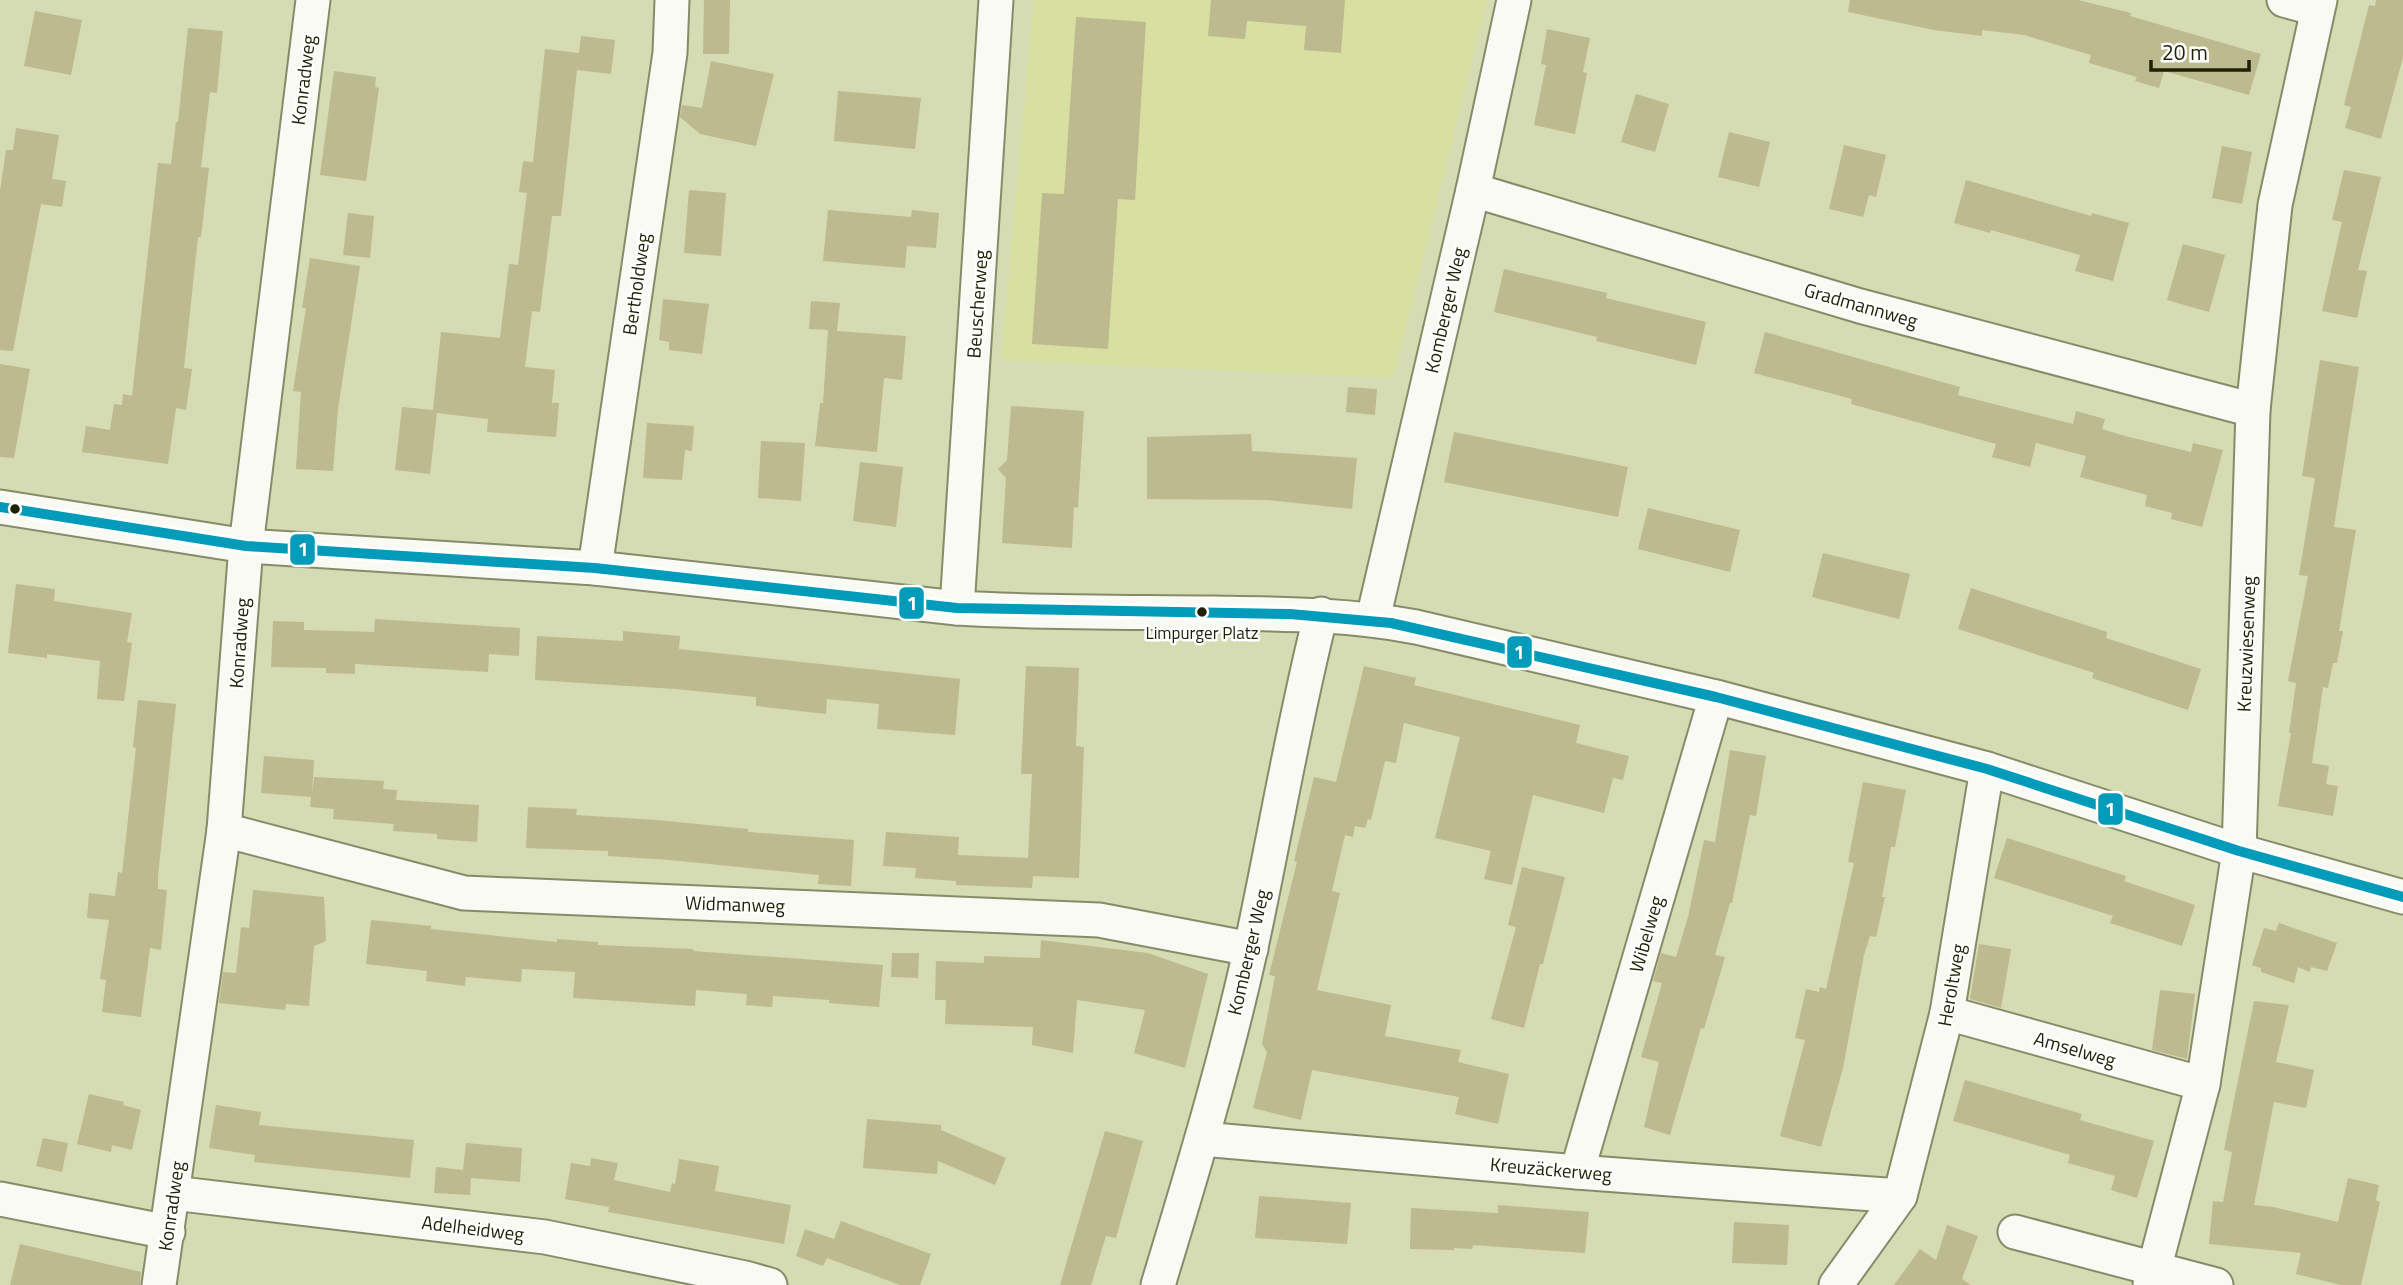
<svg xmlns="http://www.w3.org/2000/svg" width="2403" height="1285" font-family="'Titillium Web',sans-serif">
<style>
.built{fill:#d7e0a0}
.building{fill:#bdba90}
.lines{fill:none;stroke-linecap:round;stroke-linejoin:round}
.minor-casing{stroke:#878b6a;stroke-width:37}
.minor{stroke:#f9faf3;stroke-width:33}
.bus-1-casing{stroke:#fff;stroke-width:16}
.bus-1{stroke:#039bba;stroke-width:10}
.bus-dot{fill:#1e2104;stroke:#fff;stroke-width:2.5}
.labels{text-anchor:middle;stroke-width:5;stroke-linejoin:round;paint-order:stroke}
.bus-label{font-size:17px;fill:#1e2104;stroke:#fff}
.street-label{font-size:19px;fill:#1e2104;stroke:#fff}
.line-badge{stroke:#fff;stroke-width:2.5}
.badge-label{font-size:19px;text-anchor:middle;font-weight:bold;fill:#fff}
</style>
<rect width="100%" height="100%" fill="#d5dbb2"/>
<path class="built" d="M 1034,0 L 1487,0 L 1393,378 L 1001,360 Z"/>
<g class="building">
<path d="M 704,0 L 730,0 L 729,54 L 703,54 Z"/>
<path d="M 1211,0 L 1345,0 L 1341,53 L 1304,50 L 1306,26 L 1247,21 L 1245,39 L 1208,36 Z"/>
<path d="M 1850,0 L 2078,0 L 2131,13 L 2130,16 L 2261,54 L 2249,95 L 2164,71 L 2159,88 L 2135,81 L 2137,77 L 2089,63 L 2091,55 L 2024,35 L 1982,30 L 1982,36 L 1934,30 L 1848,12 Z"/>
<path d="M 2376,0 L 2403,0 L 2403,57 L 2381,139 L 2345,128 L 2351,107 L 2344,105 L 2369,5 L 2375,6 Z"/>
<path d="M 35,11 L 82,20 L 71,75 L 24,66 Z"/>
<path d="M 1076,17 L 1146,22 L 1135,200 L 1118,199 L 1108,349 L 1032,344 L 1042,193 L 1064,194 Z"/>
<path d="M 188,28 L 223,31 L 217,93 L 210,92 L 201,167 L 209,168 L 201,237 L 198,237 L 184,368 L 192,369 L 186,410 L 176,408 L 168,464 L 82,452 L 86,426 L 110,430 L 114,404 L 122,405 L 123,394 L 132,396 L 158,163 L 171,164 L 176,122 L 178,122 Z"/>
<path d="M 1547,29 L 1590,38 L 1583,72 L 1587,73 L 1575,134 L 1534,125 L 1546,65 L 1541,64 Z"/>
<path d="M 581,36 L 615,40 L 611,74 L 577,70 L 578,61 L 561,216 L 552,216 L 540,312 L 532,311 L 525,367 L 555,370 L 552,403 L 559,403 L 556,437 L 487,432 L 488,419 L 437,413 L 430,474 L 395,470 L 402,407 L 433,410 L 441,332 L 500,338 L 509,264 L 518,265 L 527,193 L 519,192 L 523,161 L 533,162 L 545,49 L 579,53 Z"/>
<path d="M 711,61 L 774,74 L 756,146 L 700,134 L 680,117 L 682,105 L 702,108 Z"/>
<path d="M 334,71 L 376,77 L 375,87 L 379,88 L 366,181 L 320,175 Z"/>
<path d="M 838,91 L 921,98 L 915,149 L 834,141 Z"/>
<path d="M 1636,94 L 1669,104 L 1655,152 L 1621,142 Z"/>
<path d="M 16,128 L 59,135 L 52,179 L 66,181 L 62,207 L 41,204 L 13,351 L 0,350 L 0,191 L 6,150 L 13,150 Z"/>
<path d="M 1729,132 L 1770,142 L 1759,187 L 1718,177 Z"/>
<path d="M 1844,145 L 1886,155 L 1876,197 L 1869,195 L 1863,217 L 1829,209 Z"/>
<path d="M 2222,146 L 2252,152 L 2242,204 L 2212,198 Z"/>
<path d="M 2344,170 L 2381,177 L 2358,270 L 2367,271 L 2357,318 L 2322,311 L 2342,222 L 2332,220 Z"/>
<path d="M 1966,180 L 2091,216 L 2092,213 L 2129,223 L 2113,281 L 2075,271 L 2080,255 L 1991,230 L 1990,233 L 1954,223 Z"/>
<path d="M 689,190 L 726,193 L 721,256 L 684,253 Z"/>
<path d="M 828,210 L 911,217 L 912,210 L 939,213 L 936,248 L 907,246 L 905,268 L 823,261 Z"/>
<path d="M 348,213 L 374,216 L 370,258 L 343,255 Z"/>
<path d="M 2183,244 L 2225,255 L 2209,312 L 2167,300 Z"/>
<path d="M 310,258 L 360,266 L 338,409 L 333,471 L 296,469 L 301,392 L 293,391 L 306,308 L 302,308 Z"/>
<path d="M 1504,269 L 1607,293 L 1606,298 L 1706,322 L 1696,365 L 1596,341 L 1597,337 L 1494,312 Z"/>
<path d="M 663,299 L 709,304 L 702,354 L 669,350 L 669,342 L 659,340 Z"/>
<path d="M 811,301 L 840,303 L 837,331 L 906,336 L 902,380 L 884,378 L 877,452 L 815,446 L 820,403 L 823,403 L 828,330 L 809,329 Z"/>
<path d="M 1765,332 L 1960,387 L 1958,395 L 2073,424 L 2076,411 L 2105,419 L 2102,429 L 2125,436 L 2191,452 L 2193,443 L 2223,450 L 2202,527 L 2171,519 L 2172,513 L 2145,506 L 2147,495 L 2080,477 L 2086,456 L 2036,443 L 2030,467 L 1992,457 L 1996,444 L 1851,404 L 1852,399 L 1754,373 Z"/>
<path d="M 2320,360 L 2359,367 L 2334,527 L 2356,530 L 2339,631 L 2343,631 L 2337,663 L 2333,663 L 2328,688 L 2323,687 L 2312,763 L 2329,766 L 2326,784 L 2338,786 L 2333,816 L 2278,806 L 2291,733 L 2289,733 L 2296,683 L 2288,681 L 2308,576 L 2299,575 L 2315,478 L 2302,476 Z"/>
<path d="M 0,364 L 30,369 L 14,458 L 0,457 Z"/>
<path d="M 1348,387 L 1377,389 L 1375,415 L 1346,412 Z"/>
<path d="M 1011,406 L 1084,411 L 1078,508 L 1074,507 L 1072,548 L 1002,543 L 1006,478 L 998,469 L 1007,460 Z"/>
<path d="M 647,423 L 694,426 L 692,451 L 685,450 L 682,480 L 643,478 Z"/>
<path d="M 1454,432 L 1628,467 L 1618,517 L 1444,482 Z"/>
<path d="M 1251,434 L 1252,451 L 1357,458 L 1352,509 L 1267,500 L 1147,499 L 1147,437 Z"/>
<path d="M 761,441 L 805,443 L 801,501 L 758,498 Z"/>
<path d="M 860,462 L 903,467 L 896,527 L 853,521 Z"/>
<path d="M 1648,508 L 1740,530 L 1730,572 L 1638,549 Z"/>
<path d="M 1823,553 L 1910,574 L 1899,619 L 1812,597 Z"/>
<path d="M 16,584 L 55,589 L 54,601 L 132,613 L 127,642 L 132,643 L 124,701 L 97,699 L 100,661 L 47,654 L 47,658 L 8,653 Z"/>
<path d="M 1971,588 L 2107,632 L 2106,638 L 2201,669 L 2188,710 L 2092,678 L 2094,673 L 1958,629 Z"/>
<path d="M 375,619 L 520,628 L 519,656 L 489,654 L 488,672 L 355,664 L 355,674 L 326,673 L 326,668 L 271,667 L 273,621 L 304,622 L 304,630 L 374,632 Z"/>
<path d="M 623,631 L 680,636 L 679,649 L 960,679 L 955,735 L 877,729 L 879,704 L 827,699 L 826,714 L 756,706 L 756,697 L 675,689 L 535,680 L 537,636 L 623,641 Z"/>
<path d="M 1026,666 L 1079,668 L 1076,746 L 1084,747 L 1079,878 L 1033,876 L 1032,888 L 956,885 L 956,881 L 915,878 L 916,868 L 883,866 L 886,832 L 959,837 L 958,855 L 1028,858 L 1032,774 L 1021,774 Z"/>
<path d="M 1364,666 L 1416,678 L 1414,685 L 1580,725 L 1576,743 L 1629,756 L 1623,780 L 1613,778 L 1604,813 L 1533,795 L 1512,885 L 1484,879 L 1491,851 L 1435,838 L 1460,737 L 1404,723 L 1396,763 L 1385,761 L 1371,820 L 1368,819 L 1365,828 L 1355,826 L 1353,837 L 1345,835 L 1332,891 L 1340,893 L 1317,990 L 1391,1005 L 1385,1036 L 1461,1050 L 1458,1062 L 1509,1074 L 1498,1124 L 1455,1114 L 1459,1097 L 1312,1070 L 1301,1120 L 1253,1108 L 1267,1052 L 1262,1044 L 1275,976 L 1269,975 L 1297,862 L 1294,861 L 1314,777 L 1336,782 Z"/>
<path d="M 138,700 L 176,704 L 158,876 L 158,889 L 167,890 L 161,950 L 150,948 L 141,1017 L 102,1012 L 106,980 L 100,979 L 109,920 L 87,918 L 89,893 L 115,896 L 118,872 L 122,873 L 136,748 L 133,747 Z"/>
<path d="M 1730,750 L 1766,756 L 1756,816 L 1750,815 L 1732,903 L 1730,903 L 1715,955 L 1725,957 L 1704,1029 L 1701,1028 L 1670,1135 L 1644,1127 L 1659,1062 L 1641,1057 L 1662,983 L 1653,981 L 1661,953 L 1676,957 L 1688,917 L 1704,840 L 1715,842 Z"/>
<path d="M 264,756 L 314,760 L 312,794 L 314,777 L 384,781 L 383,789 L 397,790 L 396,800 L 479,805 L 477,842 L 437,839 L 437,834 L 393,831 L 394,824 L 333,819 L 334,809 L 310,807 L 311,797 L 261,793 Z"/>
<path d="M 1863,782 L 1906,790 L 1895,847 L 1891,847 L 1882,897 L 1885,897 L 1876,937 L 1870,936 L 1864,955 L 1843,1068 L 1821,1147 L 1780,1136 L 1805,1040 L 1795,1038 L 1806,989 L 1819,992 L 1820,987 L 1826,989 L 1854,863 L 1848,862 Z"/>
<path d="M 528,807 L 577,809 L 576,815 L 657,820 L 748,829 L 748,832 L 854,840 L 851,886 L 818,884 L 819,875 L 670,860 L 608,856 L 608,851 L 526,848 Z"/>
<path d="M 2007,838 L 2126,876 L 2124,881 L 2195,905 L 2182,946 L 2110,923 L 2113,916 L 1994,878 Z"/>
<path d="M 1522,867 L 1565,877 L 1543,964 L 1540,964 L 1524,1028 L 1491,1019 L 1516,927 L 1508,925 Z"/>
<path d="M 253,890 L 324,897 L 326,941 L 314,946 L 309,1006 L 286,1004 L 285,1010 L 219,1003 L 223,972 L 236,973 L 241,927 L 249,928 Z"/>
<path d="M 371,920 L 431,926 L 431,929 L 557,942 L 557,939 L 598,942 L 598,945 L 693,949 L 693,951 L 883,965 L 879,1007 L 829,1003 L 829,1000 L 773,996 L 772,1007 L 746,1005 L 747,994 L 696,990 L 695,1006 L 573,998 L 575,972 L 522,969 L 521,982 L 466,977 L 465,986 L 426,981 L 427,971 L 366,964 Z"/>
<path d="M 2279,923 L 2337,943 L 2327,971 L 2311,967 L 2310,972 L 2298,967 L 2294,983 L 2261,972 L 2261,968 L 2252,965 L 2264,928 L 2276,931 Z"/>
<path d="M 1041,940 L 1148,953 L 1208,974 L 1185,1068 L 1134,1053 L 1145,1010 L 1077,1000 L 1073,1053 L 1032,1045 L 1033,1027 L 945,1024 L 946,1000 L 935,1000 L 936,961 L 984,963 L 984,956 L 1040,958 Z"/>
<path d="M 1979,944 L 2011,949 L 2001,1008 L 1970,999 Z"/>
<path d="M 892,953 L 919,953 L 918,978 L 891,977 Z"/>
<path d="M 2160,990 L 2195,994 L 2187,1059 L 2152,1050 Z"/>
<path d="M 2254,1001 L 2289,1005 L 2276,1062 L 2314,1070 L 2306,1108 L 2274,1102 L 2254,1205 L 2273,1207 L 2338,1222 L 2348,1178 L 2379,1185 L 2376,1200 L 2380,1202 L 2361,1285 L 2341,1285 L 2296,1274 L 2301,1253 L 2209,1244 L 2213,1201 L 2223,1202 L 2232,1152 L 2224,1150 Z"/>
<path d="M 1965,1080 L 2082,1114 L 2080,1120 L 2154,1141 L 2137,1198 L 2111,1190 L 2115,1176 L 2068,1163 L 2070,1155 L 1953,1121 Z"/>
<path d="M 89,1094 L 124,1102 L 123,1105 L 141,1110 L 132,1150 L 112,1145 L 111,1152 L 77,1144 Z"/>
<path d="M 216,1105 L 261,1112 L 259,1125 L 414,1140 L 410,1178 L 254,1162 L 255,1155 L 209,1148 Z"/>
<path d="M 867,1119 L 941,1125 L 941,1130 L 1006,1158 L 995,1185 L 938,1161 L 937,1174 L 863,1168 Z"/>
<path d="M 1105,1131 L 1143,1141 L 1116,1238 L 1106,1236 L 1091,1285 L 1060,1285 Z"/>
<path d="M 43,1138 L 68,1143 L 62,1172 L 36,1166 Z"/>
<path d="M 466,1143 L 522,1148 L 520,1182 L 471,1178 L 470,1195 L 434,1193 L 436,1167 L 463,1170 Z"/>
<path d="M 591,1158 L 618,1163 L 614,1180 L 670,1192 L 672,1183 L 675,1184 L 679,1159 L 719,1166 L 715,1191 L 791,1205 L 784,1244 L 608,1212 L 609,1207 L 565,1199 L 571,1163 L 590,1166 Z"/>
<path d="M 1259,1196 L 1351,1203 L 1347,1244 L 1255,1238 Z"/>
<path d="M 1498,1205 L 1589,1212 L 1585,1253 L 1473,1245 L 1472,1249 L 1454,1248 L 1454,1250 L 1410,1249 L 1411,1208 L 1498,1213 Z"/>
<path d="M 841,1221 L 931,1254 L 920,1285 L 900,1285 L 827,1258 L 823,1266 L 796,1256 L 805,1229 L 834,1239 Z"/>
<path d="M 1734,1222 L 1789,1225 L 1787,1265 L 1732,1263 Z"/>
<path d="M 1947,1225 L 1978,1236 L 1962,1279 L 1971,1285 L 1894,1285 L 1920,1249 L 1936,1260 Z"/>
<path d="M 20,1244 L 141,1272 L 140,1285 L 10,1285 Z"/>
</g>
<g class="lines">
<defs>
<g id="minor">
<path d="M 2284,0 L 2317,9"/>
<path d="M 1473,190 L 1860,306 L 2253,410"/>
<path d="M 0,507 L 246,546 L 595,568 L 957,608 C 1043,613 1128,612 1214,613 C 1283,614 1348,614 1416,627 L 1716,697 L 1987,769 L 2239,851 L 2403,897"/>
<path d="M 595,568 L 670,53 L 672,0"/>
<path d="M 957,608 L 996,0"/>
<path d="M 1373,619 L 1473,190 L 1514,0"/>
<path d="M 224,830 L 464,893 L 1099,920 L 1251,949"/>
<path d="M 1947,1013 L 2203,1084"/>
<path d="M 1202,1139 L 1577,1172 L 1900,1196"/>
<path d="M 1577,1172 L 1716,697"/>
<path d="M 173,1193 L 545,1237 L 745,1278 L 770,1285"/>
<path d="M 0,1199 L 168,1232"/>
<path d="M 2015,1232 L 2216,1285"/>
<path d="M 159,1285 L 224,830 L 246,546 L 313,0"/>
<path d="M 1158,1285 C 1192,1173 1226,1061 1251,947 C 1275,836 1293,724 1321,614"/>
<path d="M 1836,1285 L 1900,1196 L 1947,1013 L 1987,769"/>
<path d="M 2150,1285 L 2203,1084 L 2239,851 L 2253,410 L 2275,205 L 2320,0"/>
</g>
</defs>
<use href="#minor" class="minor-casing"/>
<use href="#minor" class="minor"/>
<defs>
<path id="bus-1" d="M 0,507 L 246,546 L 595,568 L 957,608 L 1290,614 L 1391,623 L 1716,697 L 1987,769 L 2239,851 L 2403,897"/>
</defs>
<use href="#bus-1" class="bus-1-casing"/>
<use href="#bus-1" class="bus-1"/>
</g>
<g class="bus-dot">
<circle cx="15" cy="509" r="6"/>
<circle cx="1202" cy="612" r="6"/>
</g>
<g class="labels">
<g class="bus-label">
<text x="1202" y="639">Limpurger Platz</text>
</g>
<g class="street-label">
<text transform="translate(303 80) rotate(-83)" y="7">Konradweg</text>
<text transform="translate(636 284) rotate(-82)" y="7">Bertholdweg</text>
<text transform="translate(977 304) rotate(-86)" y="7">Beuscherweg</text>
<text transform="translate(1861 305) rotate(16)" y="7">Gradmannweg</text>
<text transform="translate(1445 310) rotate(-77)" y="7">Komberger Weg</text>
<text transform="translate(239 643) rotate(-86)" y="7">Konradweg</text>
<text transform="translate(2246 644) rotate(-88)" y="7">Kreuzwiesenweg</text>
<text transform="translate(735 904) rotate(2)" y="7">Widmanweg</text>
<text transform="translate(1646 934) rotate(-74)" y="7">Wibelweg</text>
<text transform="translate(1248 952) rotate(-77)" y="7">Komberger Weg</text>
<text transform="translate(1951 985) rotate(-80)" y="7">Heroltweg</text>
<text transform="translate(2075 1049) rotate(16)" y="7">Amselweg</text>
<text transform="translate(1551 1169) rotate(5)" y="7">Kreuzäckerweg</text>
<text transform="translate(171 1206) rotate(-82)" y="7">Konradweg</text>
<text transform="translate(473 1228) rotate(7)" y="7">Adelheidweg</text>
</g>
</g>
<g class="line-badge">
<rect x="289" y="533" width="27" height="33" rx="7" fill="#039bba"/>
<rect x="898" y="586" width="27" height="34" rx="7" fill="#039bba"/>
<rect x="1506" y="635" width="27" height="34" rx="7" fill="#039bba"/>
<rect x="2097" y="792" width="27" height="34" rx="7" fill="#039bba"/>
</g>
<g class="badge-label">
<text x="303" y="556">1</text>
<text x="912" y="610">1</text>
<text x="1519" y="659">1</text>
<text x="2110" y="816">1</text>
</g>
<path d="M2151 60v10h98v-10" fill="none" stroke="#1e2104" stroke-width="3.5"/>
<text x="2162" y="60" font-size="21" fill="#1e2104" stroke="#ffffff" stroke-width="5" paint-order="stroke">20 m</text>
</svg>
